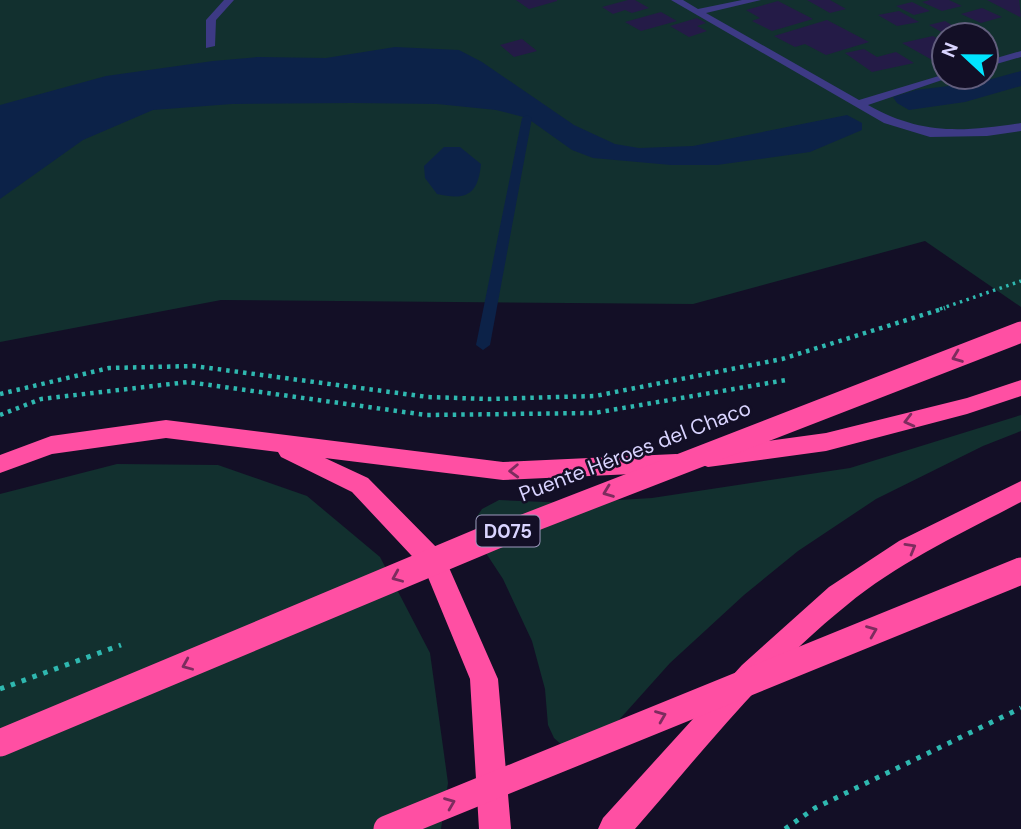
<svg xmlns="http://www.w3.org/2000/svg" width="1021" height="829" font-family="'DM Sans',sans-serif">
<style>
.green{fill:#12302f;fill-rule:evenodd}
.water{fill:#0c2248}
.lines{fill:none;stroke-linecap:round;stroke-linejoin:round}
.stream{fill:#0c2248;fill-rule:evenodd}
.building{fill:#241b47}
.path-far2{stroke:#2fb8b0;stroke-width:3.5;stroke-dasharray:2.5 4.5;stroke-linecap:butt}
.path-far1{stroke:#2fb8b0;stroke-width:4.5;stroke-dasharray:3.5 5;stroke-linecap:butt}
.path{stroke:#2fb8b0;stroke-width:5;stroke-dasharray:4.5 7;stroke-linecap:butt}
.minor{fill:#3d3a85;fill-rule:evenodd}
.highway{fill:#ff4fa3;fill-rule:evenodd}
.path-bridge{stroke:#2fb8b0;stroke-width:5;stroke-dasharray:4.5 7;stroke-linecap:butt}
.highway-bridge-far1{stroke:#ff4fa3;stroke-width:21}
.highway-bridge{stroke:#ff4fa3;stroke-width:27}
.oneway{stroke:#7d2c5e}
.labels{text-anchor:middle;stroke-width:5;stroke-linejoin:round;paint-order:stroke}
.shield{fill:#130f26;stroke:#9e99be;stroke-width:2}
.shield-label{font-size:19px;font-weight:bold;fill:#d9d4ff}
.street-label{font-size:21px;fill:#d9d4ff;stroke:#130f26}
</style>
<rect width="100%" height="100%" fill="#130f26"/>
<g class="green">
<path d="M 0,0 L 1021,0 L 1021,307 L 925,241 L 693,304 L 221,300 L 0,342 ZM 944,35 L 986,35 L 986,77 L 944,77 Z"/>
<path d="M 1021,415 L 1021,431 L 983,446 L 876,499 L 798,551 L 744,595 L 670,663 L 601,740 L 564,747 L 554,738 L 548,725 L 545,689 L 532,641 L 503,579 L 480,544 L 475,530 L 476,518 L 482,509 L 499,500 L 570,503 L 652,498 L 850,468 Z"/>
<path d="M 117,464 L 218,465 L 307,496 L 380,557 L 430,653 L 448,783 L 441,829 L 0,829 L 0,494 Z"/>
</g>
<g class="water">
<path d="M 395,47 L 459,50 L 482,62 L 574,125 L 615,144 L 639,148 L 693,146 L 847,115 L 862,123 L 862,130 L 810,152 L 717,165 L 671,165 L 593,158 L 572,150 L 527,118 L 496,110 L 437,104 L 352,103 L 232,104 L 153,110 L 83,140 L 0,199 L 0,105 L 106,76 L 213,61 L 258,57 L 326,58 Z"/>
<path d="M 1021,71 L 1021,86 L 965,102 L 909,110 L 897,103 L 893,97 L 916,90 L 981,82 Z"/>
<path d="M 444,147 L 460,147 L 481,164 C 478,194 467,201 437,194 L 425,178 L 424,166 Z"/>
</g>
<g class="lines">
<path class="stream" d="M 527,115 L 532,118 L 490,345 L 483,350 L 476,345 L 522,118 Z"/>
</g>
<g class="building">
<path d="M 516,0 L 557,0 L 557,1 L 529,9 Z"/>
<path d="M 628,0 L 635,0 L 649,8 L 632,13 L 625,10 L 613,14 L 602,7 Z"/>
<path d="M 807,0 L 830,0 L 846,9 L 830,13 Z"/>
<path d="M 930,0 L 949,0 L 962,6 L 942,11 L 922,2 Z"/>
<path d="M 987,0 L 1019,0 L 1021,16 L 1020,17 Z"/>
<path d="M 778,1 L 813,19 L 772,31 L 752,21 L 760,18 L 746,10 Z"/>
<path d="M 912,2 L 930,11 L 914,15 L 896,6 Z"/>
<path d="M 982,8 L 1002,17 L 981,23 L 961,14 Z"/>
<path d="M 899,11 L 919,22 L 897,26 L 878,15 Z"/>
<path d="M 661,12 L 677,21 L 641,31 L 625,22 Z"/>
<path d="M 697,18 L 706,23 L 697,26 L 707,31 L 689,37 L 670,26 Z"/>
<path d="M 827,20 L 869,42 L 826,55 L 805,44 L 795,47 L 774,36 Z"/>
<path d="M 945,21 L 967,34 L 947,35 L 929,25 Z"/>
<path d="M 933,36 L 944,42 L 944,59 L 934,61 L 902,43 Z"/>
<path d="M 522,39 L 537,51 L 514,57 L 500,45 Z"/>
<path d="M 864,49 L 877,57 L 896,52 L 914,63 L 872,72 L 845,53 Z"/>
</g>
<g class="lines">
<path class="path-far2" d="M 940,309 L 1021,281"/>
<g class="path-far1">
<path d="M 0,394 L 109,368 L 194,366 L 428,397 L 488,399 L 595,396 L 782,359 L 945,308"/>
<path d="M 0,415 L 41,399 L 188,382 L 426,415 L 594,413 L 786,380"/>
</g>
<path class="path" d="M 785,829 L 815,808 L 1021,708"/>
<g class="minor">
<path d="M 224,0 L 234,0 L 216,20 L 215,46 L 206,48 L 206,20 Z"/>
<path d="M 671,0 L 683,0 L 698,9 L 742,0 L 761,0 L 706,13 L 859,100 L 942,75 L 951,77 L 868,105 C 921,135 962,132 1021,123 L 1021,131 L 987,136 L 930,137 L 884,123 Z"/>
<path d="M 1021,51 L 1021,57 L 986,67 L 986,61 Z"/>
</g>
<g class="highway">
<path d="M 1021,380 L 1021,396 L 967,414 L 826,451 L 708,467 L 700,464 L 697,458 L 700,452 L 708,449 L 826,433 L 967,398 Z"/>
<path d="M 166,420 L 503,462 L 676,454 L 684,456 L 687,463 L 684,470 L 676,472 L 503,480 L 325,458 L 368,478 L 443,554 L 498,679 L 511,829 L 479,829 L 470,679 L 425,570 L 352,492 L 281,457 L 278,452 L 166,438 L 52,454 L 0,473 L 0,455 L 51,436 Z"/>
<path d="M 1021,481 L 1021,502 C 962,533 899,562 847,605 C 767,669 702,752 635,829 L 598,829 L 603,818 L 742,665 L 829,587 L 899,541 Z"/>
</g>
<path class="path-bridge" d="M 0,689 L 121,645"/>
<path class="highway-bridge-far1" d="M 495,536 L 1021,332"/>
<g class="highway-bridge">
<path d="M 0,743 L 499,534"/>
<path d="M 387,829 L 1021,571"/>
</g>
</g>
<defs><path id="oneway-chevron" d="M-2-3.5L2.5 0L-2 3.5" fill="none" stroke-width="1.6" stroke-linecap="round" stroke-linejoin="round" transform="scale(1.75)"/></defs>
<g class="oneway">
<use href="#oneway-chevron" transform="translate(957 357) rotate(159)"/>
<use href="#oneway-chevron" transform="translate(909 421) rotate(166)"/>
<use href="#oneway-chevron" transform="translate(514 471) rotate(178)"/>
<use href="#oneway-chevron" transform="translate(608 492) rotate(159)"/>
<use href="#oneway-chevron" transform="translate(911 548) rotate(-30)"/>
<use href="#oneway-chevron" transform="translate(397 577) rotate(157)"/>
<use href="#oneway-chevron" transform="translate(872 631) rotate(-22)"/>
<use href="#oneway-chevron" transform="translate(187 665) rotate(157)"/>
<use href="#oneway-chevron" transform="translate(661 716) rotate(-22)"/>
<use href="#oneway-chevron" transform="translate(450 803) rotate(-22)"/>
</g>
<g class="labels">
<rect class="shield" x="476.5" y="515.5" width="63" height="31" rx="5"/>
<g class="shield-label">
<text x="508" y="538">D075</text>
</g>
<g class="street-label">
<text transform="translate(635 451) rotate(-21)" y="7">Puente Héroes del Chaco</text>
</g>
</g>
<g transform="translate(965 56) rotate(292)"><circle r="33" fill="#130f26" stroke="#625e7d" stroke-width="2"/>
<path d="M0-5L12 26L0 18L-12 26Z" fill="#00e5ff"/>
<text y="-10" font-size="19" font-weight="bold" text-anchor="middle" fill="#d9d4ff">N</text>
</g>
</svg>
